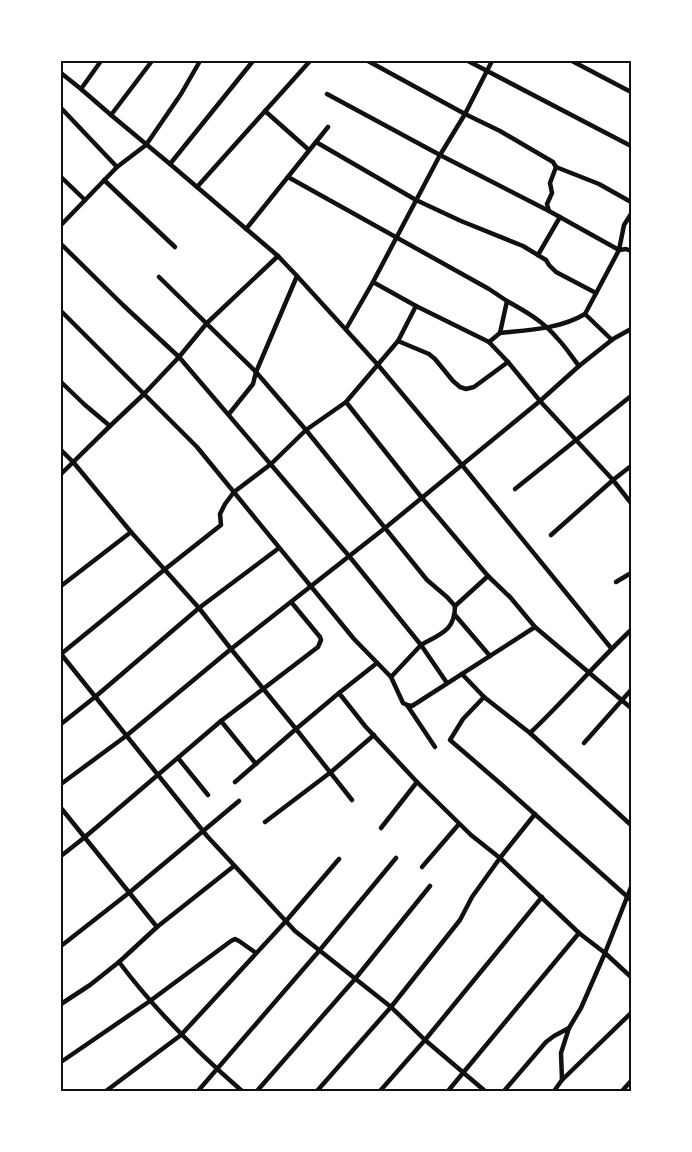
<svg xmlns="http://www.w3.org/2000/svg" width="692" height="1152" font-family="'Fira Sans',sans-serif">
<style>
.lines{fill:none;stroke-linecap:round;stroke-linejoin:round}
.minor{stroke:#111;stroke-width:4.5}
.neatline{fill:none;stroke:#111;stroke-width:2}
</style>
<rect width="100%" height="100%" fill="#fff"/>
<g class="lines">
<g class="minor">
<path d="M 368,61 L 465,114 L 500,131 L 553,162 L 556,167 L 550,183 L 552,193 L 547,204 L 549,211"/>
<path d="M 468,61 L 631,146"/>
<path d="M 572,61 L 631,92"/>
<path d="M 61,73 L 81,89 L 111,115 L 170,164 L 278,256 L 297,276 L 378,365 L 462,465 L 611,648"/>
<path d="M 81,89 L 101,61"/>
<path d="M 327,94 L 440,155 L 549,211 L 619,250 L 626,249 L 631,251"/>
<path d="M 61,108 L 117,167"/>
<path d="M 265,111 L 309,150"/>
<path d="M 111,115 L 152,61"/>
<path d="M 316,142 L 416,200 L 461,221 L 523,246 L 546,260 L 549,265 L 556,272 L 596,293"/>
<path d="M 170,164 L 253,61"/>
<path d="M 556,167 L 599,184 L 631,202"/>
<path d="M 61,177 L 85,200"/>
<path d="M 288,177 L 489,289 L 507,301"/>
<path d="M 104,180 L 175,247"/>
<path d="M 197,187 L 310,61"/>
<path d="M 61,225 L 117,167 L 146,145 L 181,94 L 200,61"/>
<path d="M 246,229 L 328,127"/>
<path d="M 61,244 L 124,306 L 179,357 L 144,394 L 110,426 L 61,474"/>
<path d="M 538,255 L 560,217"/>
<path d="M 278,256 L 207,323 L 179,357 L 349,556 L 421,645 C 440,634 455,631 455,606"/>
<path d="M 159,277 L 256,372 L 306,430 L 346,402"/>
<path d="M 373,282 L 416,306 L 489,342 L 508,362 L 540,401 L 613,480 L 631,503"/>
<path d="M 416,306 L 398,341 L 346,402 L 422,498 L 488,576 L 510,597 L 535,627 L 631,708"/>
<path d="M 61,311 L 197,447 L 354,639 L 391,677 L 403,703 L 407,705 L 412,706 L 535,627"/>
<path d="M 585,314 L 612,340"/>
<path d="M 346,329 L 373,282 L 440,155 L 465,114 L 492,61"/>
<path d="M 500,333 C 528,330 560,329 585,314 L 619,250 L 624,225 L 631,214"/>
<path d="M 398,341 L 429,354 L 435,359 L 453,381 L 460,387 L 466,389 L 474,387 L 508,362"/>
<path d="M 489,342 L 500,333 L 507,301 C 525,311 543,321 557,338 C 565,346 572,357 579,366"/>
<path d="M 61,382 L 85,405 L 110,426"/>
<path d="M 229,414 L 253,384 L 256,372 L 297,276"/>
<path d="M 61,450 L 74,463 L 131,532"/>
<path d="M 515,489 L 631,396"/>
<path d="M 551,535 L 613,480 L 631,466"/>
<path d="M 616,582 L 631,573"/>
<path d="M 61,586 L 131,532 L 199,608 L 231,649 L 296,729 L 339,693 L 365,726 L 417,782 L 471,835 L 500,858 L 579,933 L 605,953 L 631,977"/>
<path d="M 455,615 L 490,656"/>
<path d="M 61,654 L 164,570 L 221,525 L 220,514 L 225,504 L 234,492 L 271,464 L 306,430 L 427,580 L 447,597 L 455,606 L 488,576"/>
<path d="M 61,654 L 207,836 L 295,931 L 391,1007 L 425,1040 L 485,1091"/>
<path d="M 462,674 L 484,697 L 530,733 L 631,825"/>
<path d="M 391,677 L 421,645 L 447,683"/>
<path d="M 339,693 L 377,663"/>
<path d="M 484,697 L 463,719 L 450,740 L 501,784 L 631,900"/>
<path d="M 407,705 L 435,747"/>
<path d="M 221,721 L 256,764"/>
<path d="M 61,724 L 95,697 L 199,608 L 279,548"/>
<path d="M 530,733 C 565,700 596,663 631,630"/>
<path d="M 584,743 L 631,690"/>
<path d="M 178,758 L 208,795"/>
<path d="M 235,782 L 296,729 L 352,800"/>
<path d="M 61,784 L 126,736 L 231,649 L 385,528 L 540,401 L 579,366 L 613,339 L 631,329"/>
<path d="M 61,808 L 157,927 L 119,962 C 155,1010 197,1052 242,1091"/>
<path d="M 265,822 L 331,772 L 374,735"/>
<path d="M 381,828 L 417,782"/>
<path d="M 61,856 L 85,837 L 221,721 L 318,647 L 321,640 L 320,637 L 292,603"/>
<path d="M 422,867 L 459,824"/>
<path d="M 157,927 L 234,866"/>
<path d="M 61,946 L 130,892 L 239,801"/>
<path d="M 61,1004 L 90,985 L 119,962"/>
<path d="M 61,1062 L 150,1001 L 231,941 L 235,939 L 239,941 L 256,953"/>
<path d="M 562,1080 L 631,1013"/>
<path d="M 106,1091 L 181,1035 L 286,921 L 339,859"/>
<path d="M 198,1091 L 319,951 L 396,858"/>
<path d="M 257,1091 L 355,979 L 430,886"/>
<path d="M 317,1091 L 391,1007 L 460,920 L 472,897 L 500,858 L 535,814"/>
<path d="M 380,1091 L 425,1040 L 542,897"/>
<path d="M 448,1091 L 579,933"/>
<path d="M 504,1091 L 546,1042 L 554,1036 L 569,1028"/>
<path d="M 554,1091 L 562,1080 L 561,1053 L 569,1028 L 581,1008 L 605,953 L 631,887"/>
<path d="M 622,1091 L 631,1081"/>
</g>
</g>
<rect width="692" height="1152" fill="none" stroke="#ffffff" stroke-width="125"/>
<rect x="62" y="62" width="568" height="1028" class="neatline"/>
</svg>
